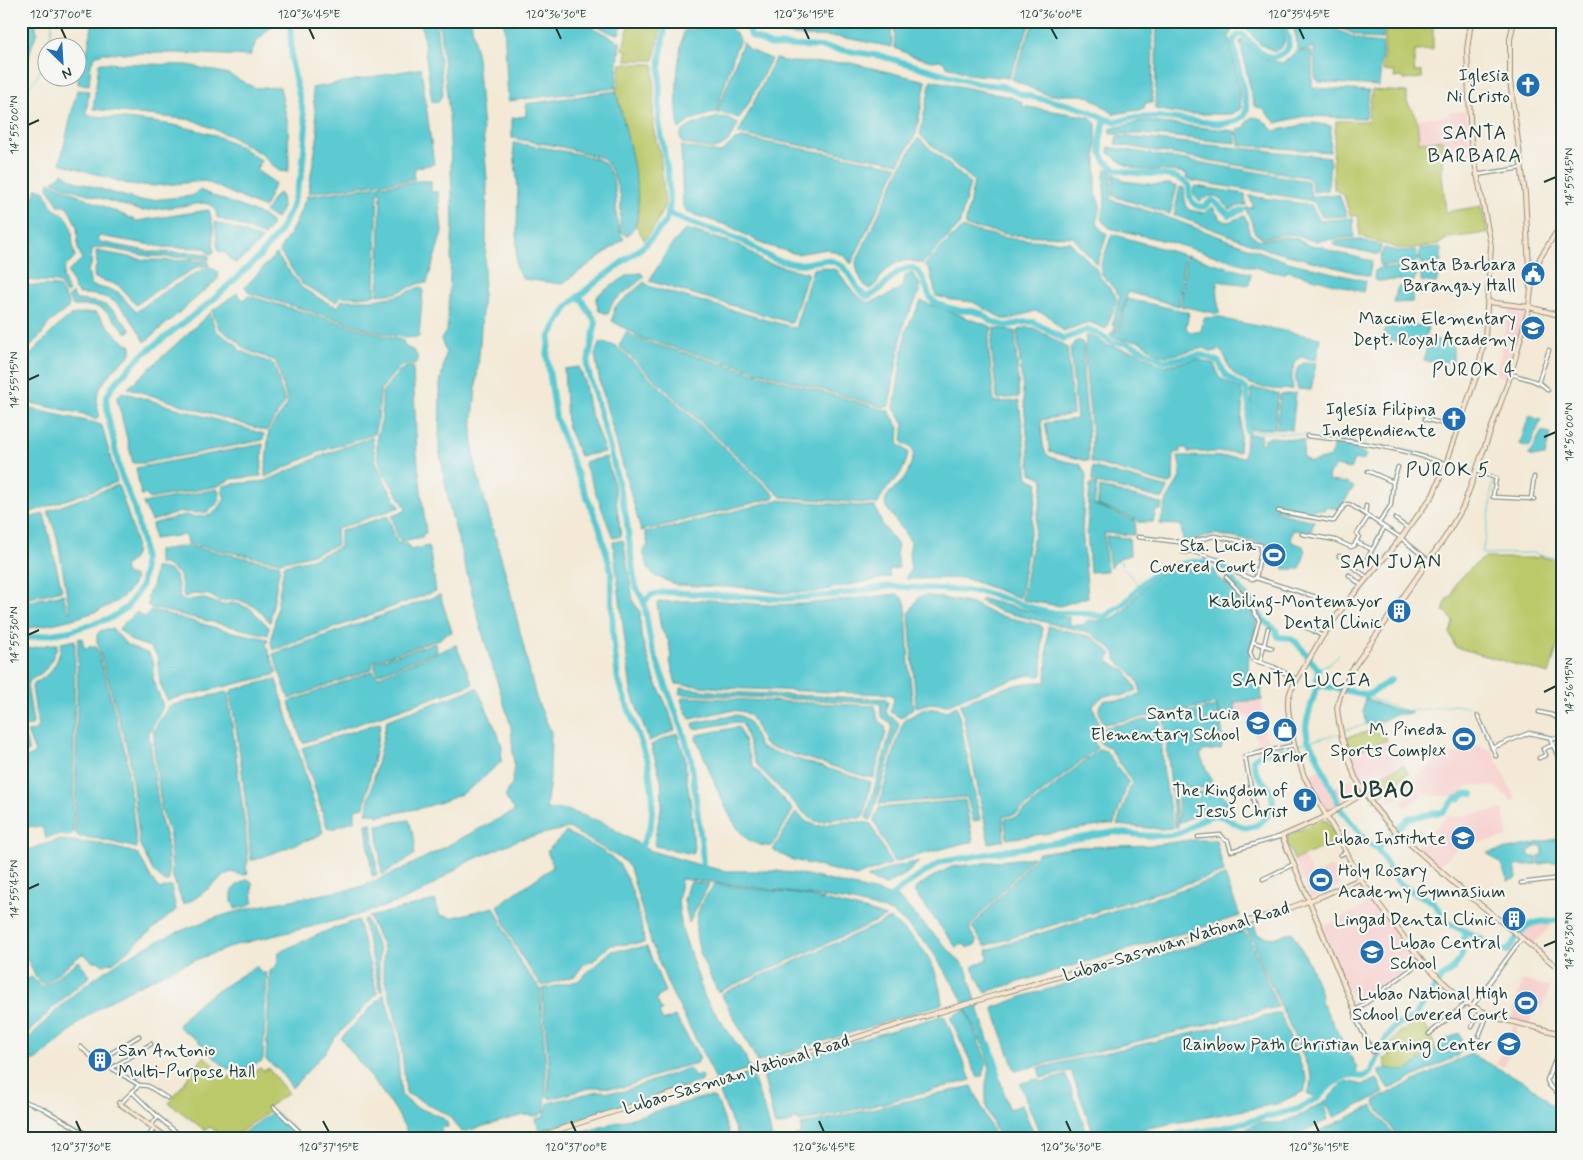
<svg xmlns="http://www.w3.org/2000/svg" width="1583" height="1160" font-family="Mynerve,sans-serif">
<style>
.built{fill:#f7d0ce}
.green{fill:#bcc96b;stroke:#6e8350}
.water{fill:#5dcad2;stroke:#3e8483}
.lines{fill:none;stroke-linecap:round;stroke-linejoin:round}
.stream{stroke:#5dcad2;stroke-width:1}
.river{stroke:#5dcad2;stroke-width:6}
.street-casing{stroke:#899385;stroke-width:5}
.secondary-casing{stroke:#899385;stroke-width:6}
.street{stroke:#fff;stroke-width:2.5}
.secondary{stroke:#fbe5cf;stroke-width:4}
.ticks{fill:none;stroke:#1f3d34;stroke-width:2}
.labels{text-anchor:middle;stroke-width:4.5;stroke-linejoin:round;paint-order:stroke}
.poi-label{font-size:18px;fill:#1f3d34;stroke:#f6f6f2;text-anchor:end}
.street-label{font-size:18px;fill:#1f3d34;stroke:#f6f6f2}
.neighbourhood-label{font-size:19px;letter-spacing:1px;fill:#1f3d34;stroke:#f6f6f2}
.quarter-label{font-size:20px;letter-spacing:1px;fill:#1f3d34;stroke:#f6f6f2}
.district-label{font-size:22px;font-weight:bold;letter-spacing:1px;fill:#1f3d34;stroke:#f6f6f2}
.neatline{fill:none;stroke:#1f3d34;stroke-width:2}
.ticks-label{font-size:12px;text-anchor:middle;fill:#1f3d34}
</style>
<rect width="100%" height="100%" fill="#f6f6f2"/>
<filter id="ink" filterUnits="userSpaceOnUse"><feTurbulence type="fractalNoise" baseFrequency=".02" numOctaves="2"/><feDisplacementMap in="SourceGraphic" scale="10" xChannelSelector="R" yChannelSelector="G"/><feConvolveMatrix kernelMatrix="1 2 1 2 8 2 1 2 1" color-interpolation-filters="sRGB"/></filter>
<filter id="wash" filterUnits="userSpaceOnUse"><feTurbulence type="fractalNoise" baseFrequency=".0096" numOctaves="4" result="noise"/><feDisplacementMap in="SourceGraphic" scale="20" xChannelSelector="R" yChannelSelector="G"/><feGaussianBlur stdDeviation="1.12" result="paint"/><feColorMatrix in="noise" values="0 0 0 0 0 0 0 0 0 0 0 0 0 0 0 0 0 1.4 0 .05"/><feComposite in="paint" operator="in"/></filter>
<g filter="url(#wash)">
<rect width="100%" height="100%" fill="#f3e9d6"/>
<g class="built">
<path d="M 1467,111 L 1470,144 L 1443,146 L 1443,140 L 1419,142 L 1417,119 L 1449,115 L 1449,112 Z"/>
<path d="M 1510,306 L 1522,307 L 1520,313 L 1525,314 L 1508,378 L 1496,375 Z"/>
<path d="M 1262,700 L 1265,736 L 1268,736 L 1271,749 L 1259,751 L 1249,716 L 1238,718 L 1233,702 Z"/>
<path d="M 1387,740 L 1391,745 L 1401,750 L 1404,763 L 1360,783 L 1348,753 Z"/>
<path d="M 1478,745 L 1492,751 L 1516,799 L 1513,801 L 1495,787 L 1471,785 L 1456,797 L 1426,795 L 1415,777 L 1441,759 Z"/>
<path d="M 1322,769 L 1337,803 L 1337,806 L 1326,813 L 1305,776 Z"/>
<path d="M 1409,777 L 1414,778 L 1417,782 L 1423,795 L 1406,808 L 1401,802 L 1414,792 L 1411,787 L 1381,807 L 1382,809 L 1379,811 L 1375,807 L 1400,789 L 1399,787 L 1406,783 L 1404,780 Z"/>
<path d="M 1353,778 L 1360,792 L 1340,804 L 1332,788 Z"/>
<path d="M 1503,809 L 1508,837 L 1474,843 L 1468,839 L 1438,866 L 1416,846 L 1448,816 L 1452,817 Z"/>
<path d="M 1304,856 L 1312,875 L 1332,867 L 1340,886 L 1311,899 L 1294,860 Z"/>
<path d="M 1372,900 L 1420,961 L 1356,1008 L 1321,928 L 1355,911 Z"/>
<path d="M 1555,922 L 1533,944 L 1521,934 L 1531,926 Z"/>
<path d="M 1522,980 L 1550,987 L 1543,1007 L 1535,1005 L 1529,1025 L 1512,1021 Z"/>
<path d="M 1514,1024 L 1518,1026 L 1515,1041 L 1504,1067 L 1496,1064 Z"/>
</g>
<g class="green">
<path d="M 630,21 L 662,21 L 654,60 L 626,60 L 627,51 L 623,49 Z"/>
<path d="M 1386,21 L 1443,21 L 1433,22 L 1433,50 L 1415,51 L 1414,72 L 1422,72 L 1422,78 L 1404,80 L 1403,77 L 1394,78 L 1395,74 L 1393,72 L 1383,71 Z"/>
<path d="M 621,64 L 654,64 L 653,128 L 660,154 L 665,204 L 656,224 L 644,240 L 636,225 L 638,212 L 625,126 L 616,91 L 618,87 Z"/>
<path d="M 1372,90 L 1407,92 L 1407,102 L 1417,119 L 1419,142 L 1443,140 L 1442,175 L 1446,212 L 1481,206 L 1488,233 L 1448,238 L 1439,244 L 1414,248 L 1397,248 L 1360,236 L 1358,216 L 1350,215 L 1344,195 L 1334,189 L 1333,157 L 1336,121 L 1368,121 Z"/>
<path d="M 1539,556 L 1562,562 L 1562,630 L 1549,674 L 1455,647 L 1450,633 L 1453,622 L 1448,613 L 1443,611 L 1447,599 L 1452,596 L 1455,584 L 1472,567 L 1484,558 L 1536,558 Z"/>
<path d="M 1370,731 L 1385,734 L 1387,740 L 1348,753 L 1344,738 Z"/>
<path d="M 1403,765 L 1408,773 L 1375,801 L 1364,783 Z"/>
<path d="M 1321,820 L 1327,821 L 1339,841 L 1294,860 L 1285,837 Z"/>
<path d="M 1422,1019 L 1437,1049 L 1406,1071 L 1387,1069 L 1384,1059 L 1390,1056 L 1385,1049 L 1400,1032 Z"/>
<path d="M 204,1056 C 231,1080 226,1083 260,1068 L 264,1071 L 268,1068 L 288,1093 L 267,1108 L 269,1111 L 231,1139 L 213,1139 L 217,1132 L 210,1127 L 205,1130 L 169,1103 Z"/>
</g>
<g class="water">
<path d="M 21,21 L 35,21 L 37,33 L 32,45 L 27,64 L 21,72 Z"/>
<path d="M 93,21 L 274,21 L 270,28 L 256,42 L 250,56 L 177,53 L 103,53 L 95,56 L 91,64 L 89,85 L 78,84 L 78,79 L 87,54 Z"/>
<path d="M 421,21 L 436,21 L 443,95 L 437,102 L 432,101 Z"/>
<path d="M 439,21 L 471,21 L 477,59 L 487,179 L 486,245 L 480,344 L 472,430 L 475,466 L 509,586 L 536,698 L 551,732 L 550,778 L 546,809 L 567,810 L 602,822 L 648,850 L 703,866 L 726,871 L 776,871 L 807,875 L 898,897 L 966,968 L 1009,1109 L 1022,1105 L 1036,1139 L 1020,1139 L 1018,1134 L 1019,1139 L 999,1139 L 986,1106 L 986,1083 L 990,1069 L 985,1050 L 958,992 L 929,946 L 903,921 L 892,912 L 849,901 L 745,886 L 681,879 L 678,903 L 682,929 L 705,998 L 745,1056 L 767,1116 L 772,1139 L 739,1139 L 723,1101 L 712,1071 L 669,987 L 651,942 L 630,868 L 623,860 L 569,828 L 520,839 L 465,863 L 422,892 L 401,901 L 351,917 L 239,944 L 179,966 L 121,994 L 87,1016 L 36,1061 L 33,1059 L 21,1073 L 21,1046 C 43,1024 65,1000 91,981 C 127,954 169,934 212,919 C 256,904 311,897 357,888 C 413,868 461,836 515,811 L 505,797 L 512,783 L 514,766 L 511,726 L 484,639 L 450,509 L 439,448 L 440,384 L 446,352 L 441,339 L 447,330 L 453,223 L 449,113 Z"/>
<path d="M 504,21 L 580,21 L 620,42 L 616,88 L 508,101 Z"/>
<path d="M 589,21 L 624,21 L 619,34 L 611,33 Z"/>
<path d="M 759,21 L 891,21 L 892,47 C 874,44 856,39 838,37 C 811,35 785,39 761,26 Z"/>
<path d="M 894,21 L 1031,21 L 1009,78 L 968,74 L 947,66 L 945,63 L 940,60 L 932,61 L 913,56 L 895,48 Z"/>
<path d="M 1034,21 L 1153,21 L 1152,103 L 1145,103 L 1144,109 L 1114,114 L 1090,97 L 1081,95 L 1049,95 L 1035,90 L 1012,79 Z"/>
<path d="M 1157,21 L 1203,21 L 1231,24 L 1232,29 L 1229,37 L 1240,96 L 1241,109 L 1231,114 L 1183,114 L 1155,109 Z"/>
<path d="M 1247,21 L 1279,21 C 1282,33 1291,46 1274,51 L 1261,45 L 1243,25 Z"/>
<path d="M 1290,21 L 1316,21 L 1363,41 L 1383,43 L 1379,86 L 1319,82 L 1315,77 L 1314,47 L 1300,51 L 1310,51 L 1312,53 L 1312,88 L 1369,91 L 1366,118 L 1305,116 L 1276,123 L 1263,109 L 1254,106 L 1240,41 L 1242,40 L 1264,59 L 1282,63 L 1297,52 C 1297,41 1296,31 1290,21 Z"/>
<path d="M 1323,21 L 1384,21 L 1383,39 L 1364,38 Z"/>
<path d="M 714,25 C 729,26 732,27 740,40 L 736,48 L 716,112 L 691,120 L 679,129 C 674,97 677,62 684,31 Z"/>
<path d="M 743,42 L 748,49 L 771,59 L 746,108 L 739,118 L 723,113 L 717,113 Z"/>
<path d="M 775,59 L 790,62 L 851,63 L 926,81 L 916,134 L 899,163 L 738,134 Z"/>
<path d="M 99,63 L 188,65 L 228,74 L 255,88 L 280,87 L 288,125 L 289,168 L 287,172 L 279,171 L 260,153 L 232,137 L 193,120 L 93,109 Z"/>
<path d="M 421,68 L 434,164 L 415,168 L 414,179 L 308,193 L 318,133 L 312,88 Z"/>
<path d="M 931,80 L 1010,97 L 1022,102 L 1022,106 L 1090,117 L 1096,124 L 1096,194 L 1101,208 C 1095,219 1096,227 1107,234 L 1097,265 L 1073,237 L 1011,235 L 965,226 L 974,181 L 920,135 Z"/>
<path d="M 77,90 L 89,91 L 86,115 C 144,122 215,122 261,161 L 256,170 L 275,183 L 264,208 L 205,181 L 153,186 L 128,184 L 60,163 Z"/>
<path d="M 616,91 C 623,121 645,195 636,223 C 635,228 630,232 627,236 L 620,231 L 621,197 L 611,169 L 603,158 L 562,147 L 512,138 L 512,118 L 526,116 L 526,104 Z"/>
<path d="M 719,117 L 728,118 L 738,124 C 723,157 713,149 682,143 L 680,135 C 688,123 706,121 719,117 Z"/>
<path d="M 1253,117 L 1262,119 L 1274,131 L 1313,123 L 1331,126 L 1330,152 L 1239,145 L 1237,130 L 1245,127 L 1249,119 Z"/>
<path d="M 1142,121 L 1235,131 L 1236,143 L 1144,134 L 1110,134 L 1110,129 Z"/>
<path d="M 1117,136 L 1330,157 L 1328,190 L 1313,192 L 1311,180 L 1306,177 L 1115,144 Z"/>
<path d="M 742,138 L 898,166 L 851,264 L 845,256 L 827,249 L 797,254 L 765,245 L 729,226 L 689,213 L 683,207 L 681,146 L 720,153 L 735,140 Z"/>
<path d="M 918,138 L 970,183 L 959,226 L 922,264 C 907,257 894,261 883,274 C 878,280 876,287 869,289 C 862,285 856,271 856,262 L 902,165 Z"/>
<path d="M 513,143 C 528,145 595,155 603,162 C 612,170 615,187 616,198 C 617,212 615,228 624,239 L 562,284 L 523,279 L 516,268 L 518,188 Z"/>
<path d="M 1109,147 L 1308,181 L 1311,196 L 1339,195 L 1347,216 L 1322,217 L 1314,202 L 1308,200 L 1194,181 L 1186,178 L 1187,174 C 1168,168 1147,173 1128,166 C 1121,163 1114,157 1108,152 Z"/>
<path d="M 1105,169 L 1112,170 L 1111,198 L 1114,201 L 1158,214 L 1288,262 L 1366,281 L 1363,292 L 1288,271 L 1283,274 L 1249,266 L 1166,241 L 1110,228 L 1103,222 L 1101,218 C 1110,199 1100,188 1105,169 Z"/>
<path d="M 63,173 L 75,181 L 140,201 L 192,196 L 199,190 L 262,215 L 271,222 L 271,226 L 264,236 L 243,227 L 217,218 C 216,208 215,206 204,203 L 142,211 L 65,187 L 53,181 Z"/>
<path d="M 1114,173 L 1124,181 L 1156,185 L 1170,184 L 1177,187 L 1170,214 L 1113,196 Z"/>
<path d="M 416,181 L 431,181 L 431,192 L 438,192 L 442,232 L 427,283 L 420,283 L 396,293 L 378,295 L 381,192 L 378,192 L 375,287 L 376,295 L 358,297 L 342,296 L 336,302 L 302,284 L 279,251 L 293,228 L 307,196 Z"/>
<path d="M 49,182 L 137,221 L 209,210 L 213,226 L 213,247 L 214,252 L 211,254 L 208,253 L 206,248 L 163,247 L 100,236 L 97,238 L 100,242 L 151,252 L 200,253 L 208,255 L 210,259 L 148,256 L 102,247 L 92,249 L 91,266 L 88,269 L 90,282 L 93,286 L 118,292 L 136,312 L 165,291 L 209,266 L 218,272 L 218,279 L 145,342 C 138,329 124,306 110,299 C 100,295 90,294 79,294 L 75,290 L 68,272 L 82,259 L 78,249 L 77,226 L 67,206 L 59,206 L 48,187 Z"/>
<path d="M 1195,186 L 1245,194 L 1246,205 L 1237,206 L 1230,210 C 1220,198 1216,190 1200,201 C 1195,197 1191,193 1195,186 Z"/>
<path d="M 1180,187 L 1184,188 L 1185,205 L 1189,210 L 1204,213 L 1213,207 L 1220,219 L 1228,222 L 1244,216 L 1248,222 L 1249,233 L 1255,238 L 1261,240 L 1285,237 L 1297,239 L 1310,246 L 1322,246 L 1330,251 L 1372,261 L 1369,276 L 1269,250 L 1174,215 Z"/>
<path d="M 37,188 L 44,190 C 47,195 50,204 53,208 C 59,213 65,213 69,221 C 74,232 71,245 75,256 L 73,260 L 65,267 L 63,277 L 69,292 L 66,294 L 58,282 L 21,280 L 21,233 Z"/>
<path d="M 279,193 L 281,195 L 282,207 L 278,217 L 274,218 L 265,212 L 273,198 Z"/>
<path d="M 1249,196 L 1311,205 L 1320,221 L 1353,218 L 1354,237 L 1314,241 L 1295,235 L 1286,234 L 1264,238 L 1257,235 L 1253,230 L 1253,224 L 1245,208 L 1252,208 L 1253,205 Z"/>
<path d="M 215,222 L 262,239 L 249,253 L 236,263 L 231,261 L 226,253 L 218,251 Z"/>
<path d="M 961,228 L 1012,239 L 1070,242 L 1095,267 L 1100,277 L 1116,296 L 1116,303 L 1106,329 L 1089,322 L 1063,331 L 1046,314 L 1035,311 L 1011,319 L 1003,319 L 973,302 L 952,300 L 936,296 L 930,271 L 924,265 Z"/>
<path d="M 686,229 L 736,244 L 746,249 L 763,262 L 808,273 L 792,323 L 649,281 L 669,248 Z"/>
<path d="M 1112,234 L 1184,255 L 1179,306 L 1128,292 L 1117,330 L 1114,330 L 1115,325 L 1112,325 L 1120,296 L 1101,273 L 1100,268 Z"/>
<path d="M 1357,239 L 1380,245 L 1381,248 L 1380,254 L 1377,255 C 1363,248 1345,253 1332,243 L 1337,241 Z"/>
<path d="M 1439,247 L 1441,249 L 1441,262 L 1438,264 L 1421,264 L 1419,262 L 1420,249 Z"/>
<path d="M 1384,248 L 1397,251 L 1414,250 L 1416,251 L 1416,256 L 1418,259 L 1414,264 L 1380,266 L 1380,260 Z"/>
<path d="M 96,251 L 146,260 L 208,261 L 209,264 L 205,266 L 199,266 L 157,290 L 136,305 L 118,285 L 95,278 L 94,273 L 97,264 Z"/>
<path d="M 276,254 L 302,288 L 324,301 L 338,307 L 342,300 L 374,300 L 397,296 L 420,287 L 423,289 L 419,337 L 403,338 L 375,331 L 250,293 L 245,287 Z"/>
<path d="M 1186,255 L 1251,274 L 1249,285 L 1217,281 L 1219,314 L 1181,306 Z"/>
<path d="M 822,267 L 837,270 L 854,293 L 867,303 L 885,297 L 902,287 L 906,275 L 911,272 L 920,284 L 919,294 L 904,323 L 889,406 L 883,407 L 644,339 L 612,321 L 615,307 L 644,282 L 651,287 L 795,328 L 813,269 Z"/>
<path d="M 1425,267 L 1437,267 L 1439,273 L 1436,283 L 1421,281 L 1421,270 Z"/>
<path d="M 1380,268 L 1415,268 L 1417,273 L 1414,281 L 1395,280 L 1376,281 L 1374,279 L 1375,271 Z"/>
<path d="M 641,273 L 644,277 L 613,302 L 608,314 L 599,311 L 596,300 L 599,294 L 630,274 Z"/>
<path d="M 21,285 L 58,286 L 69,303 L 68,308 L 49,323 L 42,334 L 21,357 Z"/>
<path d="M 1399,287 L 1412,287 L 1414,290 L 1412,302 L 1394,303 L 1397,289 Z"/>
<path d="M 72,293 L 76,300 C 109,302 110,306 131,330 L 127,333 L 103,309 L 95,306 L 73,306 L 68,297 Z"/>
<path d="M 237,293 L 243,300 L 249,296 L 403,341 L 405,347 C 412,349 417,352 418,360 L 415,365 L 406,364 L 398,368 L 380,390 L 378,419 L 374,434 L 319,452 L 265,477 L 269,430 L 288,404 L 276,361 L 244,349 L 238,341 L 219,328 L 212,311 Z"/>
<path d="M 1127,299 L 1189,312 L 1186,328 L 1190,332 L 1198,332 L 1201,331 L 1204,318 L 1220,317 L 1227,320 L 1320,338 L 1316,360 L 1300,357 C 1291,368 1291,375 1293,389 C 1273,391 1248,387 1233,373 C 1226,366 1228,356 1219,350 L 1212,352 L 1204,348 L 1167,356 L 1160,355 L 1139,341 L 1113,338 L 1110,335 L 1112,332 L 1119,331 Z"/>
<path d="M 921,301 L 992,327 L 988,342 L 994,402 L 1019,401 L 1028,478 L 1038,483 L 1020,598 L 964,578 L 907,579 L 906,577 L 911,569 L 909,554 L 911,542 L 886,507 C 882,494 897,488 904,479 C 909,472 912,461 914,453 L 910,446 L 904,444 L 902,441 L 904,424 L 894,408 L 906,330 Z"/>
<path d="M 96,313 C 106,323 120,341 131,346 L 131,354 C 118,366 96,383 97,403 C 97,407 99,411 99,415 L 96,420 L 84,414 L 21,401 C 21,390 19,377 23,366 C 27,357 60,322 69,317 C 77,312 87,313 96,313 Z"/>
<path d="M 210,313 L 216,331 L 236,344 L 240,351 L 274,364 L 285,403 L 266,431 L 128,388 Z"/>
<path d="M 1388,324 L 1426,326 L 1428,328 L 1422,348 L 1383,338 L 1382,337 L 1386,326 Z"/>
<path d="M 1026,327 L 1034,328 L 1067,347 L 1073,414 L 1041,420 C 1044,461 1041,456 1080,464 L 1086,475 L 1082,529 L 1088,597 L 1060,606 L 1022,600 L 1044,481 L 1042,478 L 1031,473 L 1017,331 Z"/>
<path d="M 995,328 L 1015,331 L 1019,397 L 997,399 L 991,344 Z"/>
<path d="M 626,332 L 643,341 L 889,411 L 899,428 L 898,444 L 908,452 C 907,461 903,471 897,478 C 890,487 882,492 878,504 L 781,497 L 619,346 Z"/>
<path d="M 1088,335 L 1094,336 L 1106,345 L 1137,352 L 1163,366 L 1198,359 L 1214,364 L 1220,378 L 1241,390 L 1243,396 L 1239,452 L 1188,452 L 1187,448 L 1181,448 L 1180,452 L 1174,453 L 1173,482 L 1168,484 L 1091,462 L 1092,435 L 1084,350 L 1086,342 L 1085,337 Z"/>
<path d="M 1428,338 L 1432,338 L 1453,345 L 1453,362 L 1451,363 L 1444,361 L 1441,363 L 1424,361 Z"/>
<path d="M 1076,341 L 1081,341 L 1083,343 C 1081,383 1090,421 1088,461 L 1050,452 L 1045,423 L 1077,419 L 1070,348 Z"/>
<path d="M 600,342 L 616,346 L 775,495 L 773,498 L 641,531 L 600,383 L 595,354 Z"/>
<path d="M 1307,362 L 1316,363 L 1311,390 L 1298,389 C 1294,378 1294,365 1307,362 Z"/>
<path d="M 408,366 L 413,367 L 417,455 L 426,533 L 422,534 L 423,537 L 401,541 L 398,539 L 392,516 L 405,511 L 406,508 L 382,470 L 377,451 L 377,436 L 382,419 L 382,392 L 399,371 Z"/>
<path d="M 579,367 L 584,380 L 590,412 L 605,452 L 580,456 L 567,425 L 564,369 Z"/>
<path d="M 1252,388 L 1278,394 L 1275,429 L 1250,429 L 1252,396 L 1250,390 Z"/>
<path d="M 122,392 L 264,434 L 263,440 L 144,463 L 133,463 L 117,398 Z"/>
<path d="M 1296,393 L 1292,430 L 1277,429 L 1280,395 Z"/>
<path d="M 21,407 L 96,423 L 102,426 L 117,482 L 28,513 L 21,449 Z"/>
<path d="M 1529,416 L 1541,420 L 1530,446 L 1527,447 L 1520,444 Z"/>
<path d="M 1542,431 L 1550,433 L 1545,456 L 1530,456 L 1529,455 Z"/>
<path d="M 1247,434 L 1261,435 L 1260,444 L 1264,443 L 1264,439 L 1271,437 L 1304,440 L 1303,458 L 1311,462 L 1331,457 L 1334,441 L 1358,445 L 1356,451 L 1366,455 L 1363,461 L 1354,459 L 1350,469 L 1336,466 L 1328,475 L 1329,481 L 1346,483 L 1354,487 L 1339,509 L 1326,507 L 1324,510 L 1313,509 L 1311,515 L 1276,509 L 1276,512 L 1314,521 L 1311,532 L 1293,530 L 1291,538 L 1292,542 L 1303,546 L 1305,552 L 1300,569 L 1284,569 L 1281,562 L 1284,550 L 1261,543 L 1214,534 L 1187,542 L 1183,540 L 1181,525 L 1160,524 L 1167,500 L 1179,479 L 1181,472 L 1178,456 L 1244,457 Z"/>
<path d="M 372,437 C 374,466 385,483 400,507 L 339,528 L 336,532 L 337,545 L 310,555 L 280,562 L 188,544 L 187,538 L 185,535 L 154,539 L 152,524 L 185,515 L 194,517 L 211,515 L 218,509 L 225,499 L 222,490 L 224,486 L 232,484 L 266,481 L 321,456 Z"/>
<path d="M 263,444 L 261,476 L 231,479 L 218,486 L 149,499 L 146,494 L 141,495 L 136,468 Z"/>
<path d="M 606,457 L 614,485 L 621,536 L 613,538 L 584,462 Z"/>
<path d="M 1093,467 L 1168,488 L 1163,499 L 1092,482 Z"/>
<path d="M 1090,484 L 1097,485 L 1094,505 L 1136,521 L 1134,535 L 1104,533 L 1107,571 L 1105,571 L 1090,572 L 1087,529 Z"/>
<path d="M 118,485 C 123,500 139,541 135,554 C 134,559 129,563 125,566 L 124,569 L 127,575 L 133,576 L 135,578 C 129,612 50,625 21,629 L 21,603 L 63,594 L 68,612 L 70,612 L 57,537 L 48,511 Z"/>
<path d="M 1100,487 L 1162,504 L 1161,510 L 1156,510 L 1153,522 L 1139,522 L 1136,519 L 1097,505 Z"/>
<path d="M 218,489 L 220,499 L 220,501 L 207,512 L 199,513 L 181,512 L 151,521 L 143,503 Z"/>
<path d="M 778,500 L 875,507 L 883,526 L 898,545 L 896,554 L 899,568 L 889,570 L 890,577 L 814,592 L 781,593 L 752,588 L 677,585 L 655,576 L 649,569 L 643,552 L 648,545 L 645,532 L 669,528 Z"/>
<path d="M 44,514 L 62,590 L 21,600 L 21,520 Z"/>
<path d="M 388,516 L 397,543 L 407,543 L 410,550 L 429,546 L 436,591 L 273,650 L 271,643 L 284,565 L 311,559 L 340,547 L 340,531 Z"/>
<path d="M 1106,536 L 1129,538 L 1130,555 L 1120,558 L 1110,568 Z"/>
<path d="M 623,540 L 633,601 L 640,612 L 641,636 L 655,680 L 669,711 L 675,730 L 649,741 L 631,691 L 613,542 Z"/>
<path d="M 188,546 L 280,565 L 270,622 L 256,607 L 237,599 L 219,601 L 210,595 L 194,594 L 184,597 L 180,575 L 165,564 L 158,564 L 158,550 Z"/>
<path d="M 155,568 C 178,568 177,580 180,598 L 183,601 L 202,598 L 222,605 L 233,603 L 240,605 L 251,609 L 269,627 L 268,635 L 152,608 L 147,605 L 149,601 L 147,598 L 153,583 Z"/>
<path d="M 1182,568 L 1218,570 L 1216,577 L 1228,584 L 1239,595 L 1238,600 L 1244,607 L 1247,605 L 1256,620 L 1256,626 L 1249,652 L 1248,672 L 1250,678 L 1261,681 L 1262,700 L 1234,702 L 1236,712 L 1221,716 L 1216,704 L 1104,724 C 1100,717 1094,703 1107,700 C 1112,699 1118,701 1123,700 C 1129,698 1134,696 1139,694 L 1141,692 C 1136,673 1129,672 1116,660 L 1116,655 L 1114,651 L 1091,633 L 1003,612 L 995,609 L 980,601 L 983,599 C 1012,607 1040,614 1070,618 L 1070,625 L 1083,625 L 1088,620 C 1126,626 1130,595 1156,577 C 1164,571 1174,570 1182,568 Z"/>
<path d="M 897,594 L 904,599 L 906,607 L 909,666 L 913,708 L 901,718 L 890,712 L 894,700 L 892,695 L 888,694 L 723,688 L 676,684 L 670,661 L 671,659 L 669,642 L 661,629 L 657,603 L 659,602 L 711,600 L 766,605 L 803,604 Z"/>
<path d="M 440,595 L 452,632 L 444,635 L 440,639 L 373,661 L 372,669 L 289,699 L 273,654 Z"/>
<path d="M 925,595 L 974,604 L 993,614 L 1040,625 L 1042,627 L 1042,674 L 1040,676 L 1028,675 L 992,686 L 946,705 L 931,703 L 916,707 L 909,613 L 919,597 Z"/>
<path d="M 151,610 L 228,631 L 268,639 L 266,645 L 277,672 L 274,675 L 167,700 L 160,683 L 158,660 L 156,654 L 150,647 L 132,641 L 119,629 L 121,626 L 137,612 L 145,618 Z"/>
<path d="M 1048,626 L 1092,637 L 1112,654 L 1107,661 L 1126,671 L 1137,690 L 1122,696 L 1113,694 L 1102,697 L 1093,706 L 1098,721 L 1094,741 L 1097,748 L 1016,814 L 1003,817 L 1004,840 L 989,843 L 961,704 C 989,693 1016,681 1046,682 Z"/>
<path d="M 107,629 L 113,629 L 127,645 L 149,654 L 154,664 L 153,678 L 163,706 L 149,734 L 160,817 L 167,841 L 169,877 L 169,880 L 165,882 L 153,871 L 140,845 L 129,755 L 97,641 L 97,635 L 100,631 Z"/>
<path d="M 82,638 L 84,648 L 95,646 L 98,651 L 126,755 L 137,848 L 99,839 L 79,837 L 75,833 L 78,639 Z"/>
<path d="M 75,640 L 73,833 L 70,836 L 56,835 L 46,838 L 44,831 L 41,827 L 21,826 L 21,774 L 25,766 L 24,759 L 31,756 L 35,752 L 27,732 L 33,731 L 38,727 L 32,687 L 33,684 C 50,676 60,662 61,643 Z"/>
<path d="M 435,643 L 437,651 L 378,674 L 375,669 L 375,662 Z"/>
<path d="M 52,644 L 57,644 L 57,647 C 53,657 49,668 40,674 C 35,678 30,679 27,684 L 33,723 L 31,726 L 24,727 C 22,736 29,743 28,752 L 21,755 L 21,650 Z"/>
<path d="M 456,645 L 473,684 L 303,743 L 289,702 L 373,671 L 377,677 Z"/>
<path d="M 276,679 L 323,832 L 318,836 L 254,860 L 251,860 C 249,848 250,837 248,825 C 243,781 239,737 230,694 L 232,690 Z"/>
<path d="M 477,688 L 498,734 L 502,746 L 501,762 C 488,773 476,786 461,794 C 435,807 406,811 378,816 L 374,813 L 366,813 L 387,720 Z"/>
<path d="M 682,688 L 722,692 L 886,699 L 888,702 C 883,720 890,713 899,723 L 871,820 L 866,818 L 892,727 L 891,722 C 882,719 879,716 881,706 L 878,703 L 680,694 L 679,693 L 680,689 Z"/>
<path d="M 226,692 L 228,693 L 246,834 L 248,861 L 246,868 L 248,873 L 243,875 L 231,872 C 216,880 198,900 183,904 L 172,875 L 170,836 L 162,812 L 154,749 L 154,730 L 169,706 Z"/>
<path d="M 1365,696 C 1377,706 1395,710 1411,712 L 1411,714 L 1395,714 L 1382,721 L 1366,724 L 1363,711 Z"/>
<path d="M 684,697 L 875,706 L 878,719 L 885,727 L 886,732 L 874,777 L 873,778 L 864,776 L 767,746 L 763,743 C 760,736 754,719 749,715 C 737,704 705,717 690,719 L 683,706 L 681,699 Z"/>
<path d="M 957,706 L 980,820 L 973,821 L 967,797 L 879,804 L 902,725 L 906,719 L 926,708 L 946,711 Z"/>
<path d="M 1217,707 C 1219,719 1226,737 1221,749 L 1203,751 L 1200,755 L 1215,788 L 1174,788 L 1178,827 L 1175,827 L 1164,716 Z"/>
<path d="M 736,715 C 754,717 753,737 761,748 L 871,782 L 864,815 L 860,818 L 840,818 L 819,822 L 809,818 L 759,768 L 755,761 L 743,725 L 740,722 L 735,722 L 695,729 L 693,725 L 694,723 Z"/>
<path d="M 1160,717 L 1163,767 L 1173,828 L 1158,829 L 1117,825 L 1132,782 L 1109,747 L 1101,744 C 1098,738 1099,734 1102,728 Z"/>
<path d="M 381,722 L 364,807 L 355,809 L 355,820 L 332,829 L 327,827 L 302,748 Z"/>
<path d="M 738,727 L 740,729 L 753,766 L 793,810 L 772,846 C 762,847 748,842 741,833 C 722,808 709,767 696,738 L 697,735 Z"/>
<path d="M 677,733 L 685,757 L 686,775 L 691,805 L 694,851 L 693,854 L 655,846 L 654,843 L 662,804 L 661,779 L 651,745 Z"/>
<path d="M 1099,749 L 1106,751 L 1128,782 L 1114,824 L 1007,839 L 1005,819 L 1017,817 Z"/>
<path d="M 1216,790 L 1232,803 L 1233,808 L 1231,810 L 1217,807 L 1209,809 L 1179,823 L 1178,792 L 1213,792 Z"/>
<path d="M 965,800 L 973,842 L 964,843 L 894,862 L 874,820 L 879,808 Z"/>
<path d="M 796,812 L 807,822 L 818,826 L 840,822 L 863,822 L 871,824 L 891,864 L 857,876 L 790,859 L 773,850 Z"/>
<path d="M 409,820 L 415,841 L 414,855 L 382,875 L 377,825 Z"/>
<path d="M 372,823 L 377,875 L 372,876 L 366,824 Z"/>
<path d="M 566,832 C 581,840 606,851 617,862 C 630,875 643,925 644,943 L 610,945 L 592,962 L 584,964 L 575,976 L 542,986 C 522,960 508,936 498,905 L 553,867 L 547,851 Z"/>
<path d="M 1562,838 L 1562,861 L 1539,864 L 1538,857 L 1543,855 L 1543,848 L 1541,846 L 1535,847 L 1535,843 Z"/>
<path d="M 58,840 L 100,844 L 136,853 C 145,861 148,878 160,889 L 171,886 L 176,910 L 114,962 L 103,965 L 98,961 L 93,962 L 84,954 L 82,954 L 43,985 L 37,979 L 21,947 L 21,852 Z"/>
<path d="M 1189,840 L 1216,840 L 1224,872 L 985,946 L 972,927 L 1039,853 L 1078,847 L 1155,845 Z"/>
<path d="M 1533,844 L 1534,848 L 1528,851 L 1530,857 L 1536,857 L 1537,864 L 1515,866 L 1517,878 L 1508,881 L 1501,864 L 1487,853 Z"/>
<path d="M 1033,857 L 970,926 L 970,931 L 977,941 L 976,944 L 968,948 L 963,944 L 956,947 L 915,893 L 915,889 L 929,879 L 951,867 Z"/>
<path d="M 920,861 L 906,874 L 886,885 L 867,878 L 893,867 Z"/>
<path d="M 1225,876 L 1240,916 L 985,992 L 972,967 L 988,959 L 987,950 Z"/>
<path d="M 248,879 L 252,882 L 253,902 L 248,906 L 235,909 L 232,901 L 232,890 L 237,885 Z"/>
<path d="M 691,882 L 709,884 L 689,923 L 684,900 L 688,885 Z"/>
<path d="M 715,884 L 804,895 L 868,911 L 886,917 L 718,992 C 705,966 688,936 700,907 C 703,899 710,891 715,884 Z"/>
<path d="M 435,900 L 440,916 L 447,916 L 450,918 L 494,907 L 521,964 L 540,988 L 546,1068 L 546,1098 L 544,1112 L 538,1116 L 524,1115 L 462,1132 L 448,1115 L 406,1093 L 400,1033 L 383,973 L 384,949 L 369,917 Z"/>
<path d="M 366,919 L 379,950 L 379,973 L 383,991 L 380,991 L 363,920 Z"/>
<path d="M 890,919 C 924,945 937,961 942,1004 L 758,1062 L 721,994 Z"/>
<path d="M 358,920 L 377,994 L 333,1040 L 325,1052 L 292,1088 L 278,1069 L 266,1060 L 270,971 C 281,965 276,960 279,952 L 329,930 Z"/>
<path d="M 1252,921 L 1258,935 L 1273,938 L 1292,932 L 1310,965 L 1321,994 L 1321,1001 L 1357,1068 L 1356,1075 C 1340,1072 1328,1085 1317,1096 L 1307,1095 L 1311,1084 L 1312,1078 C 1297,1039 1279,1003 1262,965 C 1257,954 1254,940 1246,930 L 1236,932 L 1232,926 Z"/>
<path d="M 1244,932 L 1248,936 L 1278,1007 L 1015,1071 L 993,1008 L 1025,996 L 1236,933 Z"/>
<path d="M 647,947 L 665,992 L 656,999 L 662,1011 L 659,1013 L 663,1021 L 675,1016 L 700,1058 L 697,1063 L 677,1068 L 621,1088 L 594,1087 L 550,1099 L 548,1097 L 549,1068 L 542,989 L 578,981 L 611,951 Z"/>
<path d="M 79,961 L 90,976 L 56,1005 L 21,1040 L 21,982 L 32,977 L 42,988 Z"/>
<path d="M 256,966 L 262,973 L 266,973 L 267,977 L 263,1058 L 262,1061 L 235,1073 C 221,1066 210,1053 199,1042 C 193,1035 183,1033 178,1025 L 198,1003 Z"/>
<path d="M 384,994 L 396,1033 L 401,1095 L 414,1106 L 443,1118 L 447,1122 L 448,1127 L 444,1127 L 441,1130 L 442,1139 L 411,1139 L 395,1109 L 341,1038 Z"/>
<path d="M 966,1010 L 987,1063 L 983,1075 L 978,1078 L 950,1017 Z"/>
<path d="M 1280,1013 L 1307,1080 L 1304,1091 L 1277,1104 L 1095,1138 L 1071,1071 L 1041,1078 L 1038,1068 Z"/>
<path d="M 944,1015 L 971,1080 L 872,1106 L 799,1122 L 798,1119 L 792,1120 L 791,1123 L 775,1126 L 762,1069 Z"/>
<path d="M 1459,1033 L 1462,1038 L 1460,1052 L 1457,1056 L 1391,1088 L 1388,1088 L 1379,1074 L 1379,1071 L 1386,1068 L 1406,1071 L 1436,1049 L 1445,1040 Z"/>
<path d="M 1470,1054 L 1528,1084 L 1547,1099 L 1546,1100 L 1562,1114 L 1562,1139 L 1399,1139 L 1374,1103 L 1375,1100 Z"/>
<path d="M 689,1068 L 695,1077 L 700,1075 L 703,1077 L 702,1081 L 567,1123 L 539,1131 L 536,1119 L 544,1117 L 548,1103 L 598,1091 L 621,1092 Z"/>
<path d="M 1066,1075 L 1089,1139 L 1042,1139 L 1021,1087 L 1021,1083 L 1038,1079 L 1042,1082 Z"/>
<path d="M 1376,1079 L 1378,1080 L 1384,1093 L 1335,1117 L 1333,1116 L 1328,1107 L 1324,1106 L 1328,1120 L 1296,1135 L 1229,1139 L 1187,1139 L 1245,1129 L 1258,1123 L 1280,1123 L 1301,1115 L 1327,1100 L 1337,1089 L 1347,1081 L 1363,1085 Z"/>
<path d="M 972,1086 L 996,1139 L 789,1139 L 801,1134 L 801,1125 Z"/>
<path d="M 705,1097 L 713,1097 L 718,1103 L 731,1139 L 580,1139 L 579,1136 L 580,1133 Z"/>
<path d="M 1372,1106 L 1396,1139 L 1304,1139 L 1310,1136 Z"/>
<path d="M 274,1111 L 301,1136 L 302,1139 L 235,1139 Z"/>
</g>
<g class="lines">
<g class="stream">
<path d="M 48,48 L 52,27 L 51,21"/>
<path d="M 21,92 C 38,83 42,66 48,49"/>
<path d="M 1247,431 L 1307,435"/>
<path d="M 1319,436 L 1367,443"/>
<path d="M 1380,445 L 1416,452 L 1444,462"/>
<path d="M 1448,463 L 1492,479 L 1494,482 L 1490,497 L 1492,499 L 1482,554 L 1534,553 L 1562,560"/>
<path d="M 1121,561 L 1121,565 L 1140,587"/>
<path d="M 1318,669 L 1330,663 L 1339,654"/>
<path d="M 1368,695 L 1375,700 L 1400,709 L 1411,711 L 1454,705 L 1468,707"/>
<path d="M 1344,730 L 1369,724 L 1383,725"/>
<path d="M 1281,749 L 1337,734"/>
</g>
<g class="river">
<path d="M 748,21 L 748,26 L 751,36 L 771,45 L 822,47 L 881,56 L 978,84 L 1002,86 L 1023,95 L 1070,105 L 1089,111 L 1105,119 L 1117,122 L 1131,118 L 1159,117 L 1221,124 L 1236,121 L 1244,116 L 1247,109 L 1233,41 L 1237,36 L 1242,34 L 1262,54 L 1272,58 C 1299,50 1286,39 1283,21"/>
<path d="M 1105,119 C 1103,127 1101,135 1100,142 C 1100,184 1150,169 1175,177 C 1180,179 1185,182 1189,185 C 1189,196 1190,207 1204,207 L 1212,200 L 1215,202 L 1229,215 L 1242,210"/>
<path d="M 668,213 C 691,225 716,230 740,240 C 755,246 763,257 781,261 C 787,262 794,264 800,264 C 814,264 822,256 837,263 C 852,270 853,289 867,297 C 886,291 892,267 913,268 C 931,279 922,297 939,305 L 961,311 L 972,311 L 983,314 L 991,321 L 1006,326 L 1025,322 L 1033,322 L 1064,339 L 1087,330 L 1096,332 L 1113,343 L 1126,343 L 1136,347 L 1164,361 L 1200,355 L 1206,356 L 1219,362 L 1226,376 L 1246,389 L 1249,407 L 1247,431"/>
<path d="M 579,296 L 596,322 L 587,367 L 611,452 L 626,516 L 635,585 L 644,602"/>
<path d="M 21,639 L 70,631 L 111,618 L 127,607 L 141,587 L 144,572 L 143,546 L 134,507 L 120,472 L 108,416 L 106,398 L 114,384 L 141,356 L 214,299 L 259,257 L 278,234 L 291,209 L 302,173 L 306,125 L 292,65 L 290,21"/>
<path d="M 1319,685 L 1315,692 L 1307,720 L 1306,728 L 1308,740 L 1316,754 L 1342,811 L 1368,843 L 1377,848 L 1381,845 L 1408,818 L 1443,812 L 1456,798 L 1459,799 C 1463,793 1467,793 1473,794"/>
<path d="M 1377,848 L 1397,881 L 1406,888 L 1433,902 L 1448,923 L 1483,940 L 1491,947 L 1508,951 C 1528,920 1526,923 1562,920"/>
<path d="M 639,852 L 651,825 L 653,798 L 648,762 L 618,680 L 613,636 L 611,570 L 599,526 L 574,466 L 556,418 L 547,356 L 550,336 L 568,306 L 591,286 L 645,245 L 665,223 L 670,204 L 668,175 L 659,122 L 660,60 L 666,21"/>
<path d="M 703,873 L 702,848 L 691,759 L 683,732 L 651,645 L 644,602 L 651,595 L 666,592 L 782,599 L 835,595 L 889,586 L 983,592 L 1049,613 L 1083,613 L 1104,617 L 1125,603 L 1144,582 L 1163,568 L 1193,562 L 1214,562 L 1225,568 L 1236,585 L 1250,599 L 1263,620 L 1276,630 L 1278,637 L 1290,638 L 1296,642 L 1318,669 L 1317,679 L 1319,685 L 1368,695 L 1391,680"/>
<path d="M 887,900 L 904,886 L 941,862 L 1115,832 C 1133,834 1163,839 1180,833 C 1190,829 1199,819 1210,816 C 1221,813 1230,821 1238,825 C 1246,829 1253,828 1260,823 C 1273,813 1277,801 1268,787 C 1265,782 1260,780 1258,775 C 1255,771 1254,765 1253,760 C 1259,752 1272,752 1281,749"/>
<path d="M 989,1044 L 997,1067 L 997,1077"/>
<path d="M 1169,1139 L 1178,1134 L 1218,1129 L 1298,1109 L 1316,1099 L 1332,1084 L 1349,1075 L 1363,1077 L 1371,1072 C 1379,1058 1383,1038 1396,1026 C 1401,1021 1408,1022 1414,1017 L 1442,977 L 1453,969 L 1458,962 L 1462,955 L 1465,932"/>
</g>
</g>
</g>
<g filter="url(#ink)">
<g class="lines">
<defs>
<g id="street">
<path d="M 1476,175 L 1521,168"/>
<path d="M 1511,374 C 1523,378 1541,381 1548,390"/>
<path d="M 1538,383 L 1549,350"/>
<path d="M 1427,414 L 1425,419 L 1458,428"/>
<path d="M 1307,436 C 1354,441 1402,448 1446,464"/>
<path d="M 1368,471 L 1393,482"/>
<path d="M 1477,471 L 1496,478 L 1493,497 L 1534,499"/>
<path d="M 1531,499 L 1534,477"/>
<path d="M 1278,511 L 1332,521 L 1334,521 L 1344,506 L 1347,504 L 1351,505 L 1401,538 L 1428,560"/>
<path d="M 1365,514 L 1366,506"/>
<path d="M 1395,519 L 1408,528"/>
<path d="M 1379,523 L 1391,505 L 1393,482 L 1398,467"/>
<path d="M 1302,534 L 1335,540 L 1351,547 L 1354,546 L 1359,536 L 1357,534 L 1368,517"/>
<path d="M 1138,537 L 1187,543 L 1214,536 L 1261,545 L 1261,550 L 1256,578"/>
<path d="M 1184,542 L 1187,552"/>
<path d="M 1356,542 L 1371,549"/>
<path d="M 1183,552 L 1191,551 L 1221,561"/>
<path d="M 1339,556 L 1348,559 L 1350,565 L 1367,577"/>
<path d="M 1367,559 L 1384,528"/>
<path d="M 1237,573 L 1252,579 L 1256,578 L 1319,598 L 1343,607"/>
<path d="M 1349,575 L 1361,585"/>
<path d="M 1226,577 L 1245,597 L 1259,620 L 1250,652 L 1253,660 L 1274,667 L 1296,679"/>
<path d="M 1296,624 L 1312,630 L 1322,636"/>
<path d="M 1253,642 L 1272,648"/>
<path d="M 1260,662 L 1268,628"/>
<path d="M 1539,712 L 1552,715 L 1562,721"/>
<path d="M 1478,716 L 1496,756"/>
<path d="M 1550,738 L 1558,757"/>
<path d="M 1561,740 L 1562,734"/>
<path d="M 1492,748 L 1529,733 L 1562,740"/>
<path d="M 1539,758 L 1546,755 L 1543,749 L 1553,745"/>
<path d="M 1256,815 L 1245,756 L 1294,745"/>
<path d="M 1198,837 L 1221,835 L 1225,840 L 1228,841 L 1231,851 L 1282,836"/>
<path d="M 1340,855 L 1346,852"/>
<path d="M 1344,865 L 1351,862"/>
<path d="M 1263,879 L 1294,864"/>
<path d="M 1521,883 L 1562,878"/>
<path d="M 1473,1005 L 1522,938"/>
<path d="M 1472,1027 L 1480,1010"/>
<path d="M 1429,1034 L 1467,1003"/>
<path d="M 1479,1036 L 1488,1014"/>
<path d="M 1562,1044 L 1547,1080 L 1549,1085 L 1562,1098"/>
<path d="M 81,1047 L 100,1065 L 103,1063 L 139,1085 L 148,1086 L 167,1098"/>
<path d="M 1373,1052 L 1356,1019 L 1355,1011 L 1422,961"/>
<path d="M 103,1063 L 108,1055 L 139,1036"/>
<path d="M 1554,1064 L 1562,1065"/>
<path d="M 112,1068 L 151,1044"/>
<path d="M 132,1092 L 158,1117 L 181,1136"/>
<path d="M 21,1100 L 42,1108 L 95,1139"/>
<path d="M 121,1103 L 139,1085"/>
<path d="M 274,1107 L 307,1139"/>
<path d="M 151,1125 L 158,1117"/>
<path d="M 147,1139 L 154,1128"/>
</g>
<g id="secondary">
<path d="M 1471,21 L 1467,50 L 1471,142 L 1491,246 L 1485,338 L 1477,374 L 1446,464 L 1433,495 L 1401,538 L 1343,607 L 1322,637 L 1291,690 L 1288,700 L 1288,709 L 1294,745 L 1304,776 L 1340,840 L 1360,879 L 1422,961 L 1443,982 L 1467,1003 L 1480,1010 L 1497,1018 L 1562,1034"/>
<path d="M 1514,21 L 1510,39 L 1510,81 L 1525,194 L 1530,287"/>
<path d="M 1562,223 L 1540,258 L 1531,289 L 1529,307 L 1511,374 L 1463,507 L 1446,536 L 1351,671 L 1340,696 L 1337,708 L 1339,722 L 1342,738 L 1355,777 L 1374,807 L 1391,827 L 1455,884 L 1562,971"/>
<path d="M 1488,302 L 1529,307 L 1562,316"/>
<path d="M 1355,1011 L 1282,836 L 1323,818 L 1364,793"/>
<path d="M 119,1103 L 169,1139"/>
<path d="M 531,1139 L 619,1110 L 989,997 L 1276,913 L 1322,896 L 1360,879"/>
</g>
</defs>
<use href="#street" class="street-casing"/>
<use href="#secondary" class="secondary-casing"/>
<use href="#street" class="street"/>
<use href="#secondary" class="secondary"/>
</g>
</g>
<path class="ticks" d="M 61,28 L 66,39M 309,28 L 314,39M 556,28 L 561,39M 804,28 L 809,39M 1051,28 L 1057,39M 1299,28 L 1304,39M 28,125 L 39,120M 1544,182 L 1556,177M 28,380 L 39,375M 1544,437 L 1556,432M 28,635 L 39,630M 1544,692 L 1556,686M 28,889 L 39,884M 1544,946 L 1556,941M 76,1121 L 81,1132M 323,1121 L 329,1132M 571,1121 L 576,1132M 819,1121 L 824,1132M 1066,1121 L 1071,1132M 1314,1121 L 1319,1132"/>
<defs>
<symbol id="church-disc" viewBox="-11 -11 22 22"><circle r="9.5" fill="#1f6fb2" stroke="#f6f6f2"/><path d="M-1.2-6h2.4v3.5h3.3v2.4h-3.3V6h-2.4V-.1h-3.3v-2.4h3.3Z" fill="#fff"/></symbol>
<symbol id="civic-disc" viewBox="-11 -11 22 22"><circle r="9.5" fill="#1f6fb2" stroke="#f6f6f2"/><path d="M-.6-6.5H3V-4.5H.6V-3L4-1V1h2V6H-6V1h2V-1L-.6-3ZM-1.2 2.5V6h2.4V2.5Z" fill="#fff"/></symbol>
<symbol id="school-disc" viewBox="-11 -11 22 22"><circle r="9.5" fill="#1f6fb2" stroke="#f6f6f2"/><path d="M0-5L7-2L0 1L-7-2ZM-4 1L0 2.5L4 1V4Q0 6-4 4Z" fill="#fff"/></symbol>
<symbol id="stadium-disc" viewBox="-11 -11 22 22"><circle r="9.5" fill="#1f6fb2" stroke="#f6f6f2"/><path d="M0-5a6.5 5 0 1 0 0 10a6.5 5 0 1 0 0-10ZM-3.5-1.8h7v3.6h-7Z" fill="#fff"/></symbol>
<symbol id="building-disc" viewBox="-11 -11 22 22"><circle r="9.5" fill="#1f6fb2" stroke="#f6f6f2"/><path d="M-4-6H4V6H1V3H-1V6H-4ZM-2.5-4.3h1.7v1.8h-1.7ZM.8-4.3h1.7v1.8H.8ZM-2.5-1h1.7V.8h-1.7ZM.8-1h1.7V.8H.8Z" fill="#fff"/></symbol>
<symbol id="shop-disc" viewBox="-11 -11 22 22"><circle r="9.5" fill="#1f6fb2" stroke="#f6f6f2"/><path d="M-5-2.5h2.3a2.7 3.5 0 0 1 5.4 0H5L5.5 6h-11ZM-1.5-2.5h3a1.5 2.3 0 0 0-3 0Z" fill="#fff"/></symbol>
</defs>
<g fill-rule="evenodd">
<use href="#church-disc" x="1514" y="71" width="28" height="28"/>
<use href="#civic-disc" x="1519" y="260" width="28" height="28"/>
<use href="#school-disc" x="1519" y="314" width="28" height="28"/>
<use href="#church-disc" x="1440" y="405" width="28" height="28"/>
<use href="#stadium-disc" x="1260" y="541" width="28" height="28"/>
<use href="#building-disc" x="1385" y="597" width="28" height="28"/>
<use href="#school-disc" x="1244" y="709" width="28" height="28"/>
<use href="#shop-disc" x="1271" y="716" width="28" height="28"/>
<use href="#stadium-disc" x="1450" y="725" width="28" height="28"/>
<use href="#church-disc" x="1291" y="786" width="28" height="28"/>
<use href="#school-disc" x="1449" y="824" width="28" height="28"/>
<use href="#stadium-disc" x="1307" y="866" width="28" height="28"/>
<use href="#building-disc" x="1500" y="905" width="28" height="28"/>
<use href="#school-disc" x="1358" y="938" width="28" height="28"/>
<use href="#stadium-disc" x="1512" y="989" width="28" height="28"/>
<use href="#school-disc" x="1495" y="1030" width="28" height="28"/>
<use href="#building-disc" x="86" y="1046" width="28" height="28"/>
</g>
<g class="labels">
<g class="poi-label">
<text x="1510" y="81">Iglesia<tspan x="1510" dy="21">Ni Cristo</tspan></text>
<text x="1516" y="270">Santa Barbara<tspan x="1516" dy="21">Barangay Hall</tspan></text>
<text x="1516" y="324">Maccim Elementary<tspan x="1516" dy="21">Dept. Royal Academy</tspan></text>
<text x="1436" y="415">Iglesia Filipina<tspan x="1436" dy="21">Independiente</tspan></text>
<text x="1256" y="551">Sta. Lucia<tspan x="1256" dy="21">Covered Court</tspan></text>
<text x="1382" y="607">Kabiling-Montemayor<tspan x="1382" dy="21">Dental Clinic</tspan></text>
<text x="1240" y="719">Santa Lucia<tspan x="1240" dy="21">Elementary School</tspan></text>
<text x="1446" y="735">M. Pineda<tspan x="1446" dy="21">Sports Complex</tspan></text>
<text x="1285" y="762" text-anchor="middle">Parlor</text>
<text x="1288" y="796">The Kingdom of<tspan x="1288" dy="21">Jesus Christ</tspan></text>
<text x="1446" y="844">Lubao Institute</text>
<text x="1338" y="876" text-anchor="start">Holy Rosary<tspan x="1338" dy="21">Academy Gymnasium</tspan></text>
<text x="1496" y="925">Lingad Dental Clinic</text>
<text x="1390" y="948" text-anchor="start">Lubao Central<tspan x="1390" dy="21">School</tspan></text>
<text x="1508" y="999">Lubao National High<tspan x="1508" dy="21">School Covered Court</tspan></text>
<text x="1492" y="1050">Rainbow Path Christian Learning Center</text>
<text x="118" y="1056" text-anchor="start">San Antonio<tspan x="118" dy="21">Multi-Purpose Hall</tspan></text>
</g>
<g class="street-label">
<text transform="translate(1176 941) rotate(-17)" y="6">Lubao-Sasmuan National Road</text>
<text transform="translate(736 1074) rotate(-17)" y="6">Lubao-Sasmuan National Road</text>
</g>
<g class="neighbourhood-label">
<text x="1474" y="376">PUROK 4</text>
<text x="1448" y="476">PUROK 5</text>
</g>
<g class="quarter-label">
<text x="1475" y="139">SANTA<tspan x="1475" dy="23">BARBARA</tspan></text>
<text x="1391" y="568">SAN JUAN</text>
<text x="1302" y="686">SANTA LUCIA</text>
</g>
<g class="district-label">
<text x="1377" y="797">LUBAO</text>
</g>
</g>
<rect width="1583" height="1160" fill="none" stroke="#f6f6f2" stroke-width="55"/>
<g transform="translate(62 62) rotate(155)"><circle r="24" fill="#f6f6f2" stroke="#a0aca6"/>
<path d="M0-4L9 19L0 12L-9 19Z" fill="#1f6fb2"/>
<text y="-8" font-size="14" font-weight="bold" text-anchor="middle" fill="#1f3d34">N</text>
</g>
<rect x="28" y="28" width="1528" height="1104" class="neatline"/>
<g class="ticks-label">
<text x="61" y="18">120°37'00"E</text>
<text x="309" y="18">120°36'45"E</text>
<text x="556" y="18">120°36'30"E</text>
<text x="804" y="18">120°36'15"E</text>
<text x="1051" y="18">120°36'00"E</text>
<text x="1299" y="18">120°35'45"E</text>
<text transform="translate(14 125) rotate(-90)" y="4">14°55'00"N</text>
<text transform="translate(1569 177) rotate(-90)" y="4">14°55'45"N</text>
<text transform="translate(14 380) rotate(-90)" y="4">14°55'15"N</text>
<text transform="translate(1569 432) rotate(-90)" y="4">14°56'00"N</text>
<text transform="translate(14 635) rotate(-90)" y="4">14°55'30"N</text>
<text transform="translate(1569 686) rotate(-90)" y="4">14°56'15"N</text>
<text transform="translate(14 889) rotate(-90)" y="4">14°55'45"N</text>
<text transform="translate(1569 941) rotate(-90)" y="4">14°56'30"N</text>
<text x="81" y="1151">120°37'30"E</text>
<text x="329" y="1151">120°37'15"E</text>
<text x="576" y="1151">120°37'00"E</text>
<text x="824" y="1151">120°36'45"E</text>
<text x="1071" y="1151">120°36'30"E</text>
<text x="1319" y="1151">120°36'15"E</text>
</g>
</svg>
